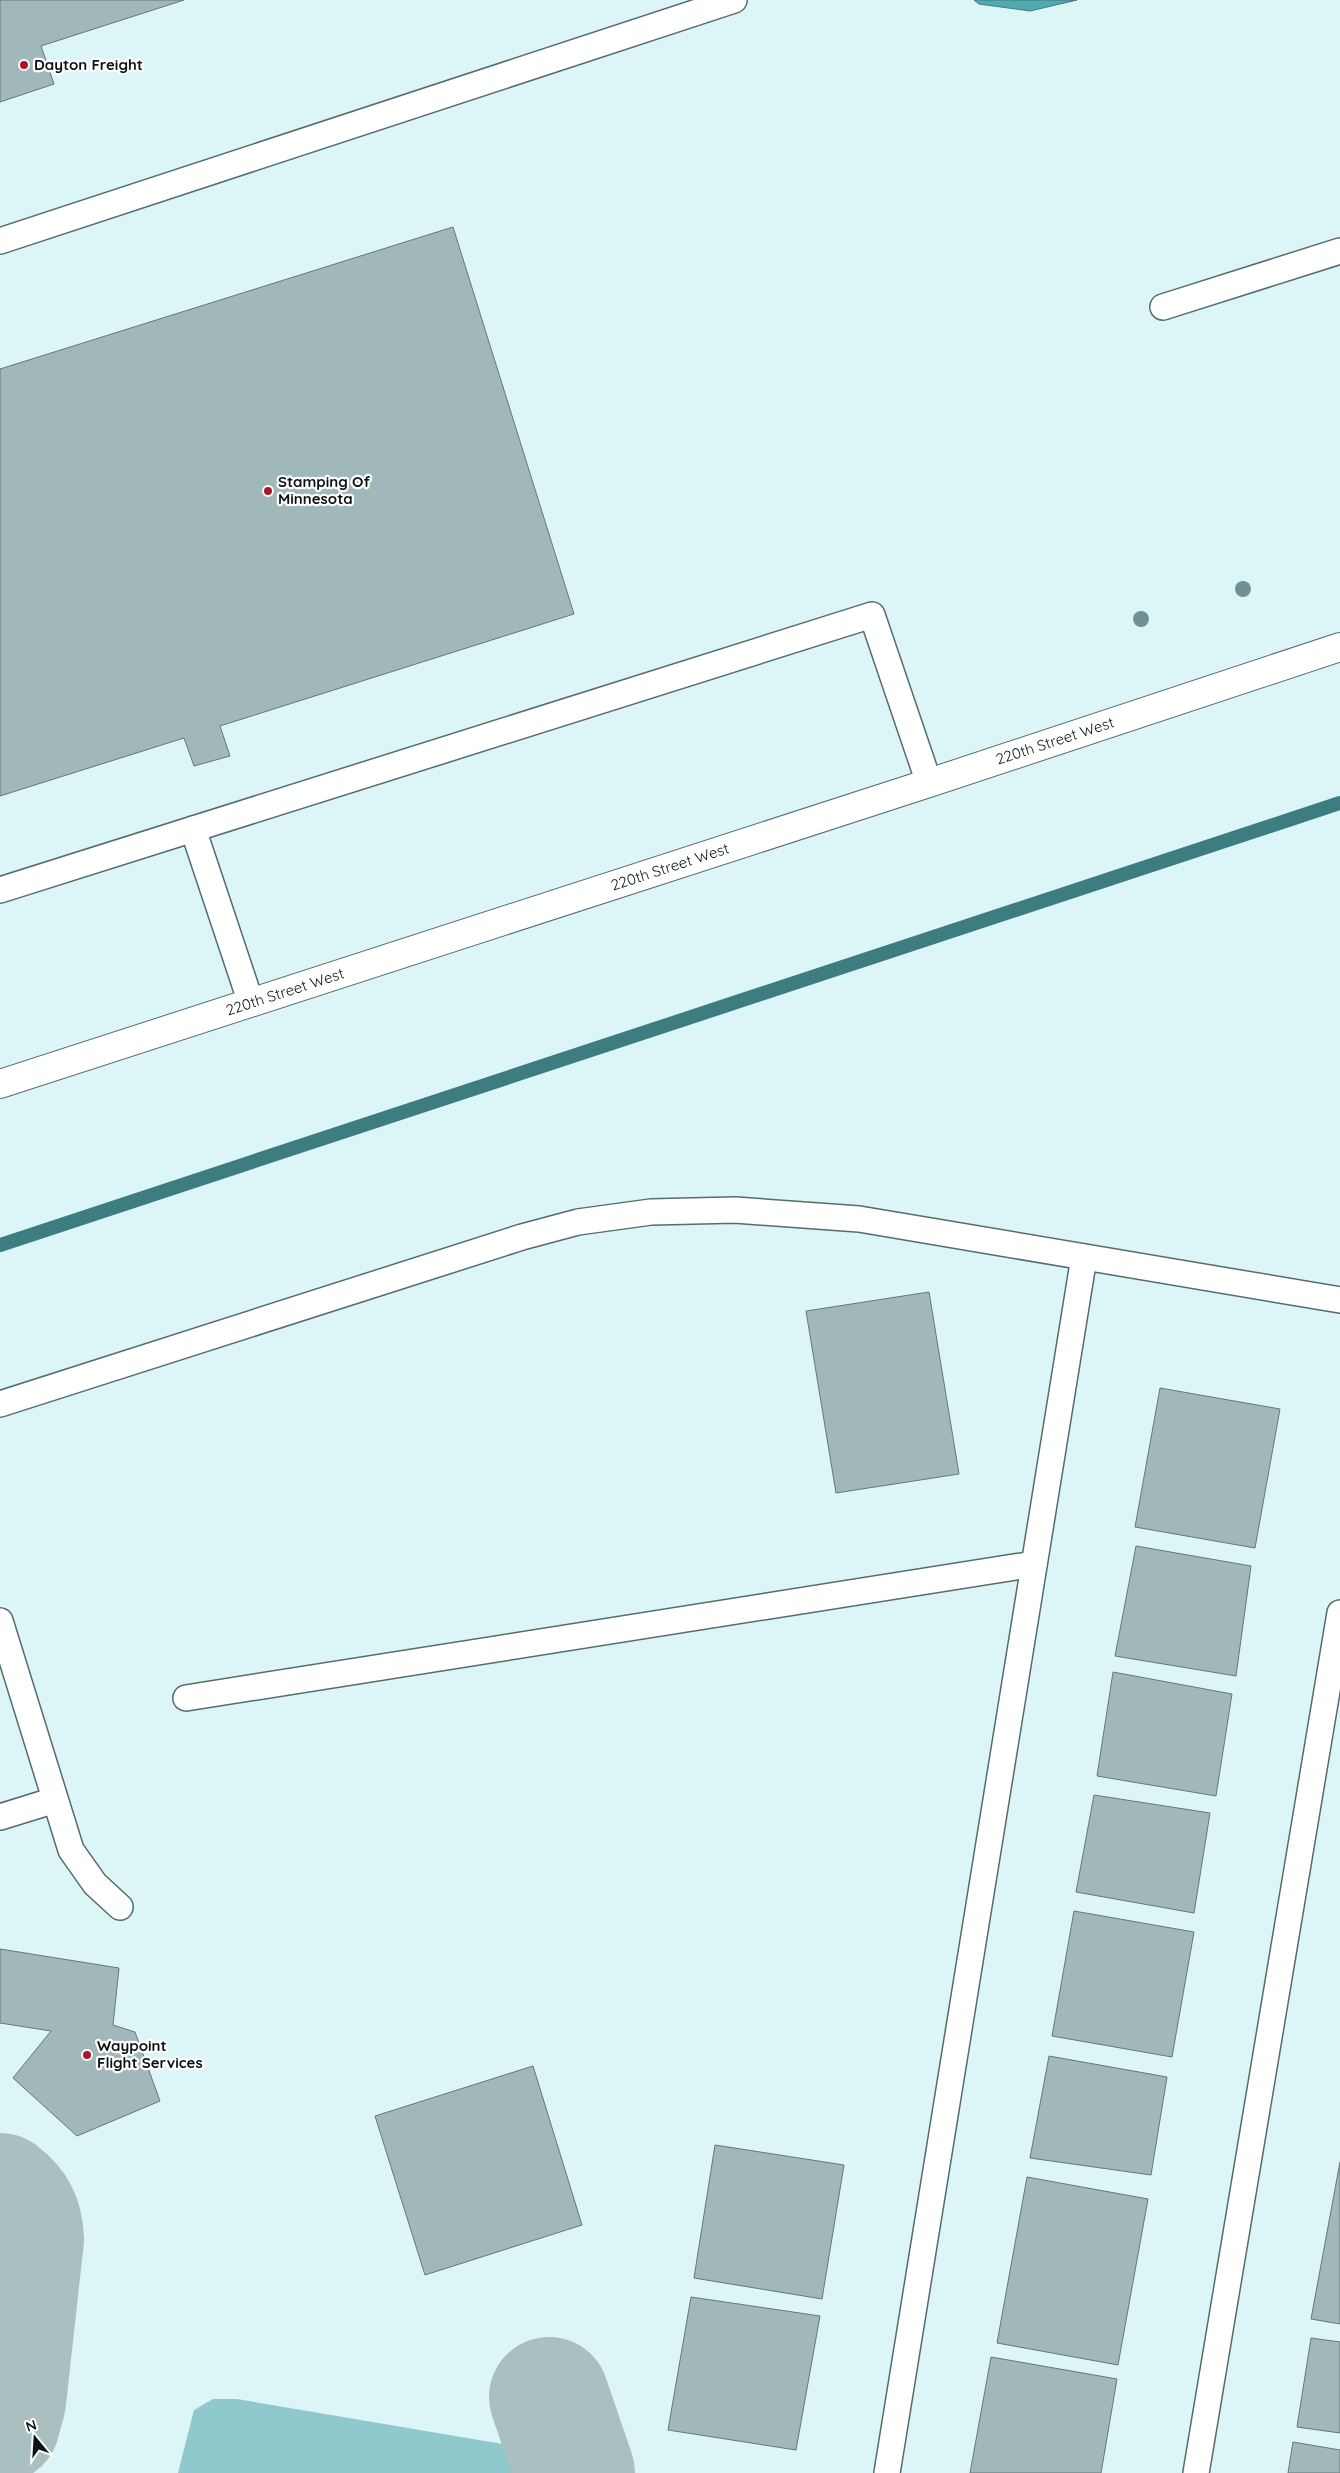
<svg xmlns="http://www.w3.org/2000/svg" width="1340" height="2473" font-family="Quicksand,sans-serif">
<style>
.green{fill:#8fc8cd}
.water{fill:#53a9b0;stroke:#3d7c81}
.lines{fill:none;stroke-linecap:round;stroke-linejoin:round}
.stream{stroke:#3d7c81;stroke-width:14}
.taxiway{stroke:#aabfc0;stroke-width:120}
.building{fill:#a1b8ba;stroke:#627879}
.lane-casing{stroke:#566b6d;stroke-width:28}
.street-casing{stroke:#566b6d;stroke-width:30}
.lane{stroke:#fff;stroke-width:25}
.street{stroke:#fff;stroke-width:28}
.tree{fill:#709194}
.poi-dot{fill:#ab1529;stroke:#fff;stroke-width:2}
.labels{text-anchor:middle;stroke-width:4.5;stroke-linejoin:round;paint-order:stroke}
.poi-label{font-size:15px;font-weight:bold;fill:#0a1313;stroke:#fff;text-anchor:start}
.street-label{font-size:15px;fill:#0a1313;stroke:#fff}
</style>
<rect width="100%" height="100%" fill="#dcf5f7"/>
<path class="green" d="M 213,2399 L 237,2399 L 514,2446 L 528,2467 L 529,2473 L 178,2473 L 194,2410 Z"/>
<path class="water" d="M 974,0 L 1077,0 L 1030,11 L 979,4 Z"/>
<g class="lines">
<path class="stream" d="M 0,1245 L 1340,803"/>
<g class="taxiway">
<path d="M 0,2193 C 17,2206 23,2218 24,2239 L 6,2401 L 0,2423"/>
<path d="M 549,2397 L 575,2473"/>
</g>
</g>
<g class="building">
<path d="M 0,0 L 184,0 L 41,46 L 54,84 L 0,102 Z"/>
<path d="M 453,227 L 574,614 L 220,726 L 230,756 L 194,766 L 184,738 L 0,796 L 0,369 Z"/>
<path d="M 929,1292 L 959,1474 L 836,1493 L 806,1311 Z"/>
<path d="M 1160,1388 L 1280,1409 L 1255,1548 L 1135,1527 Z"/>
<path d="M 1136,1546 L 1251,1566 L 1236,1676 L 1115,1656 Z"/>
<path d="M 1113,1672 L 1232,1694 L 1216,1796 L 1097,1776 Z"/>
<path d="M 1094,1795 L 1210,1813 L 1194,1913 L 1076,1892 Z"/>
<path d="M 1074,1911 L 1194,1932 L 1172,2057 L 1052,2036 Z"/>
<path d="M 0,1949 L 119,1968 L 113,2025 L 135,2032 L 160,2101 L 77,2136 L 13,2078 L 51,2031 L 0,2023 Z"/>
<path d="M 1049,2056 L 1167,2077 L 1151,2175 L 1030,2158 Z"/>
<path d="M 533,2066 L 582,2225 L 425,2275 L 375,2116 Z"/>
<path d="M 715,2145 L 844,2165 L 822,2299 L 694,2278 Z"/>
<path d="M 1340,2162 L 1340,2324 L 1311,2319 Z"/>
<path d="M 1027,2177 L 1148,2199 L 1118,2365 L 997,2343 Z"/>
<path d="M 691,2297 L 820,2316 L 796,2450 L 668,2430 Z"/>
<path d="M 1311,2338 L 1340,2342 L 1340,2433 L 1297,2427 Z"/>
<path d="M 991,2357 L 1117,2379 L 1101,2473 L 970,2473 Z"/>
<path d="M 1293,2442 L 1340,2450 L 1340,2473 L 1288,2473 Z"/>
</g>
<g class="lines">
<defs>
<g id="lane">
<path d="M 0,241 L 734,0"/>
<path d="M 1163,307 L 1340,251"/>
<path d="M 193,829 L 251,1003"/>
<path d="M 0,890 L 872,615 L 929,783"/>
<path d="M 0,1404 L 522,1237 L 578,1222 L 651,1212 L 735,1210 L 859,1219 L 1340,1300"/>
<path d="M 0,1621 L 71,1850 L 95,1884 L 120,1907"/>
<path d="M 186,1698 L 1034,1564"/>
<path d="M 0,1817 L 55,1800"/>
<path d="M 887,2473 L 1084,1257"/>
<path d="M 1196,2473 L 1340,1613"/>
</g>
<path id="street" d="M 0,1084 L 929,783 L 1340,647"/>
</defs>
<use href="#lane" class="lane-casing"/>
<use href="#street" class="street-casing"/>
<use href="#lane" class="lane"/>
<use href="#street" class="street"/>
</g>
<g class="tree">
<circle cx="1243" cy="589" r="8"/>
<circle cx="1141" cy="619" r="8"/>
</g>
<g class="poi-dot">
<circle cx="24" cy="65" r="5"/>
<circle cx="268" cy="491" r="5"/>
<circle cx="87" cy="2055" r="5"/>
</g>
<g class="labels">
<g class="poi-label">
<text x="34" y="70">Dayton Freight</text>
<text x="278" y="487">Stamping Of<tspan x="278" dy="17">Minnesota</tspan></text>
<text x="97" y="2051">Waypoint<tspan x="97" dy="17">Flight Services</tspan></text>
</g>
<g class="street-label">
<text transform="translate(1055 741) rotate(-18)" y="5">220th Street West</text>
<text transform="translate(670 867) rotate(-18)" y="5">220th Street West</text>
<text transform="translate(285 992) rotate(-18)" y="5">220th Street West</text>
</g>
</g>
<g transform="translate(35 2438) rotate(342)" stroke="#ffffff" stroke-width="4" paint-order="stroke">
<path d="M0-4L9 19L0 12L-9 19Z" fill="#0a1313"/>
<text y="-8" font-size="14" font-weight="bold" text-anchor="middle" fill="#0a1313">N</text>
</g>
</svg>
